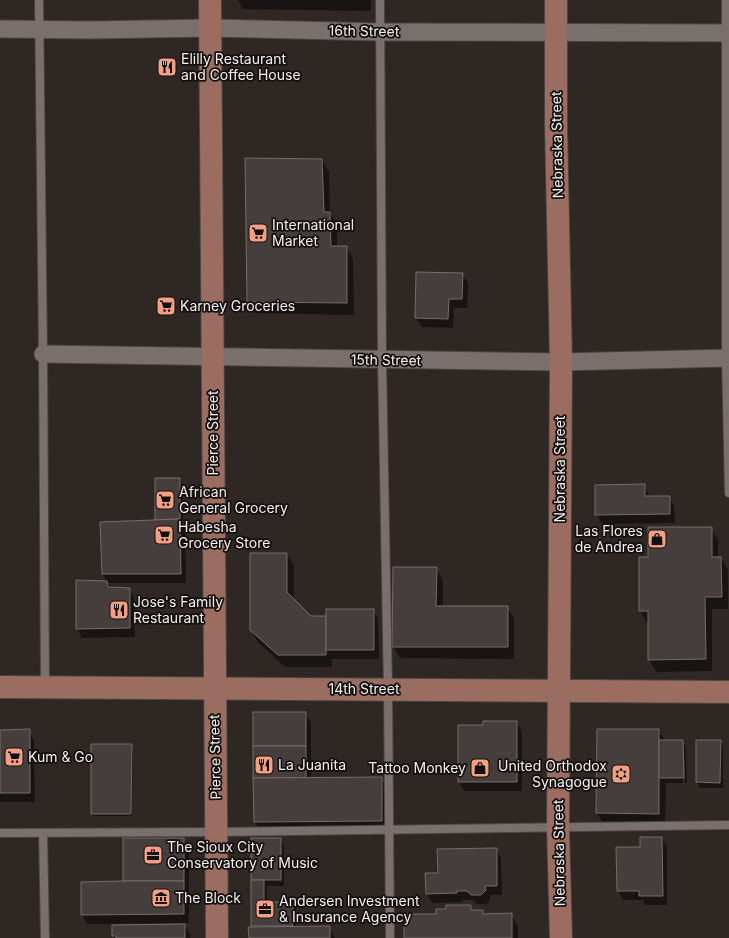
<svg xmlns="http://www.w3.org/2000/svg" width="729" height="938" font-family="Inter,sans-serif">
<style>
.shadow{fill:#0007;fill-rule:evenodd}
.building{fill:#463e3c;stroke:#756c69}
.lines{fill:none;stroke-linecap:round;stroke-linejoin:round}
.lane-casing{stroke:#4b4543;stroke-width:10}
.street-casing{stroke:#4b4543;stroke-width:19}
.secondary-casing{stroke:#4b4543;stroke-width:24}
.lane{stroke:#79706e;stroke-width:8}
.street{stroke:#79706e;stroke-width:17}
.secondary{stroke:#9b6d60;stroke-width:22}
.labels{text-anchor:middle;stroke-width:3.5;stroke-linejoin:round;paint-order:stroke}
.street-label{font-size:14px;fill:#f4efed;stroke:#14100f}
.poi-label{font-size:14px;fill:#f4efed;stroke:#14100f;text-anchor:start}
</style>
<rect width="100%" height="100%" fill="#2e2724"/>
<g class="shadow">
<path d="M 238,0 L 371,0 L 371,11 L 243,9 Z"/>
<path d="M 322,160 L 329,172 L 330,213 L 337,225 L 337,247 L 346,247 L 353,259 L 354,315 L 255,313 L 248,301 Z"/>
<path d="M 462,274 L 468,283 L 467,308 L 454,308 L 453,328 L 422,327 L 416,318 Z"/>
<path d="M 180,479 L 183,485 L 183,526 L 185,530 L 186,583 L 108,583 L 111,588 L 129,589 L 134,598 L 135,637 L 82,638 L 77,628 L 107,582 L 103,574 L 101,522 L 157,521 Z"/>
<path d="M 644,485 L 650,497 L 669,497 L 674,506 L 675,523 L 602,524 L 596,514 Z"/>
<path d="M 711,528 L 718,540 L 718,558 L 721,558 L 728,570 L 728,609 L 712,609 L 712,671 L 656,672 L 649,659 L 649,623 L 647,623 L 640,611 L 649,558 Z"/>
<path d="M 287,554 L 294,566 L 294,600 L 311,617 L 325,617 L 373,610 L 378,619 L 379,659 L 332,659 L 332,667 L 285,667 L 258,642 L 251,630 Z"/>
<path d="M 436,568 L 443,580 L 443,607 L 507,607 L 514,619 L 514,659 L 400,658 L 393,646 Z"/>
<path d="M 254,713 L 305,713 L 311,722 L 311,779 L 381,778 L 388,790 L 388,833 L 262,834 L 255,822 Z"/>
<path d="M 517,722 L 522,732 L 522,791 L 464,791 L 459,782 L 459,726 L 484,726 Z"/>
<path d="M 598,730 L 659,730 L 665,741 L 682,741 L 686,747 L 687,783 L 666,783 L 665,826 L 604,825 L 597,813 ZM 682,746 L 684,746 L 685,783 L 683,783 Z"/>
<path d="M 0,731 L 29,731 L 34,740 L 35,802 L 0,802 Z"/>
<path d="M 720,741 L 723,747 L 723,788 L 700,788 L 697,782 Z"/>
<path d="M 131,745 L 133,748 L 132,816 L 93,816 L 92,813 Z"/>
<path d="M 662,838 L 667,847 L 667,905 L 645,905 L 643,900 L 623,900 L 618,891 L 617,848 L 641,848 Z"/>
<path d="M 183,839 L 189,848 L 189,923 L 87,924 L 82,915 Z"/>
<path d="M 252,839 L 280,839 L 284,845 L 284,886 L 267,886 L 267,903 L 293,903 L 296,909 L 296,927 L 329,927 L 335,938 L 250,938 L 253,928 Z"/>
<path d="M 496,849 L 501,858 L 502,895 L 490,895 L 490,900 L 486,904 L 477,904 L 473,900 L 462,900 L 462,902 L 432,903 L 427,894 L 439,874 Z"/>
<path d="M 471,906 L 473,911 L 483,911 L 485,915 L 511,914 L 518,926 L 518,938 L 405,938 L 437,915 Z"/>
<path d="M 185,925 L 190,935 L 190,938 L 114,938 L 113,936 Z"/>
</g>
<g class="building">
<path d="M 245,158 L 322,159 L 324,212 L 330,212 L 331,246 L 347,246 L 347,303 L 247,302 Z"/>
<path d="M 416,272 L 463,273 L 462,299 L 449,299 L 448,319 L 415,318 Z"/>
<path d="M 155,478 L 180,478 L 180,519 L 155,520 Z"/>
<path d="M 645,484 L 645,496 L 670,496 L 670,514 L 595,515 L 595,485 Z"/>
<path d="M 180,519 L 181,574 L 102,574 L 100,522 Z"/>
<path d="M 648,527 L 712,527 L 712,557 L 721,557 L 722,597 L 705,597 L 706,659 L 648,660 L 648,611 L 639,611 L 639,557 L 648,557 Z"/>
<path d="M 250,553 L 287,553 L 287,592 L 311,616 L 326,616 L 326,655 L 278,655 L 250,630 Z"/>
<path d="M 393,567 L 437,567 L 436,606 L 508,606 L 508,647 L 392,647 Z"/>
<path d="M 76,580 L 107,581 L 108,587 L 130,588 L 130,628 L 76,629 Z"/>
<rect x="326" y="609" width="48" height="41"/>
<rect x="253" y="712" width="53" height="34"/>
<path d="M 483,721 L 517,721 L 517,782 L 458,782 L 458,725 L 483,725 Z"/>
<path d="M 30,729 L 30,793 L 0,793 L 0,730 Z"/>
<path d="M 597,729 L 659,729 L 659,814 L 596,813 Z"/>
<path d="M 659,740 L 683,740 L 684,778 L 659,778 Z"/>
<path d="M 696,740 L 721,740 L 720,783 L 696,782 Z"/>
<path d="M 91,744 L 132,744 L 131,814 L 91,814 Z"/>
<rect x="253" y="746" width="53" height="32"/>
<path d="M 382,777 L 382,821 L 254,822 L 253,778 Z"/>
<path d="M 640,837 L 662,837 L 663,896 L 639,896 L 639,891 L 617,891 L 616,847 L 640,847 Z"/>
<rect x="123" y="838" width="61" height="43"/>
<rect x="251" y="838" width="30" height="42"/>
<path d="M 497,848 L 497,886 L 485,886 L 486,890 L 481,895 L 471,895 L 467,891 L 457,891 L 457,893 L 426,894 L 425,873 L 438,873 L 437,849 Z"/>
<path d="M 251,880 L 264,880 L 264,902 L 293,902 L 293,926 L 251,926 Z"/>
<path d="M 123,881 L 184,881 L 184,914 L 81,915 L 81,882 Z"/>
<path d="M 446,905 L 471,905 L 471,910 L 483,910 L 483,914 L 512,913 L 512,938 L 404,938 L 404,914 L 436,914 L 436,909 L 446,909 Z"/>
<path d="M 185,924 L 185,938 L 116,938 L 116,936 L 112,936 L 112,925 Z"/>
<path d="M 330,926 L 330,938 L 249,938 L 248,927 Z"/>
</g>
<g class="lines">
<defs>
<g id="lane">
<path d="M 39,0 L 43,354 L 45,686"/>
<path d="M 380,0 L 382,360 L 388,689 L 390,938"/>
<path d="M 726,0 L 726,358 L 729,493"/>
<path d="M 0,833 L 216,832 L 729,825"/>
<path d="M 43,833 L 45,938"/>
</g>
<g id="street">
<path d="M 0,29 L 90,30 L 210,28 L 381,32 L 729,33"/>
<path d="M 43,354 L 561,362 L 729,358"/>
</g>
<g id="secondary">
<path d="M 210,0 L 217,938"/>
<path d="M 556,0 L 556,125 L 561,362 L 558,828 L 561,938"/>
<path d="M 0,687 L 729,692"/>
</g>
</defs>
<use href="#lane" class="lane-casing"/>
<use href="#street" class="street-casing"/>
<use href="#secondary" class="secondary-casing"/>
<use href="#lane" class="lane"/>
<use href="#street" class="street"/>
<use href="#secondary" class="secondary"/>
</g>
<defs>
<symbol id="restaurant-square" viewBox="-11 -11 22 22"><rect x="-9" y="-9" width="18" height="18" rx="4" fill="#f39f85" stroke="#14100f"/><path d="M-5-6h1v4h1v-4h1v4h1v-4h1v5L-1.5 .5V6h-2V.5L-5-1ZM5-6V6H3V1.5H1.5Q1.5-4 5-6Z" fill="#111"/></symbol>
<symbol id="supermarket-square" viewBox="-11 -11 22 22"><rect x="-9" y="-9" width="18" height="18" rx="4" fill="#f39f85" stroke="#14100f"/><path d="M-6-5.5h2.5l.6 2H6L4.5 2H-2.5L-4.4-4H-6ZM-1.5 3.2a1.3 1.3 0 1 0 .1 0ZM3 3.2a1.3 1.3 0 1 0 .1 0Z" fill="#111"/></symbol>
<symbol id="shop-square" viewBox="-11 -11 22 22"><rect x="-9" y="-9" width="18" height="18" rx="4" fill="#f39f85" stroke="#14100f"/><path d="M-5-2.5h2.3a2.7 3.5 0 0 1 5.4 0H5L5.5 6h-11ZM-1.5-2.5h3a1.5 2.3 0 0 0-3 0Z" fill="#111"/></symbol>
<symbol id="synagogue-square" viewBox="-11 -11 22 22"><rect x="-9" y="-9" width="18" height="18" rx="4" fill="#f39f85" stroke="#14100f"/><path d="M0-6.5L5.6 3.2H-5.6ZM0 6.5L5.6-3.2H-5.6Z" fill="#111"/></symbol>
<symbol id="office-square" viewBox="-11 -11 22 22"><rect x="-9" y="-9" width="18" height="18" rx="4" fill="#f39f85" stroke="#14100f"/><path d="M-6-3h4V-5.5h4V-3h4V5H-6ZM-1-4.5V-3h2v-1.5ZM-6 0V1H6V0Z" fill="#111"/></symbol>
<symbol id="museum-square" viewBox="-11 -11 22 22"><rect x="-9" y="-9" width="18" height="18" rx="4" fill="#f39f85" stroke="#14100f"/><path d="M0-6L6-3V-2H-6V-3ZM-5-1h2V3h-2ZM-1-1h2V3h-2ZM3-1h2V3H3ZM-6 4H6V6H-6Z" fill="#111"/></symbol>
</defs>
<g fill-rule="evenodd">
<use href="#restaurant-square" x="156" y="56" width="22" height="22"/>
<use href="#supermarket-square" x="247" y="222" width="22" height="22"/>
<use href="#supermarket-square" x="155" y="295" width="22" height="22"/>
<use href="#supermarket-square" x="154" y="489" width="22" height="22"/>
<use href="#supermarket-square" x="153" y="524" width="22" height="22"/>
<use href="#shop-square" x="646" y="528" width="22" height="22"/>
<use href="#restaurant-square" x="108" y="599" width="22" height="22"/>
<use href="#supermarket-square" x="3" y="746" width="22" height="22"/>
<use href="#restaurant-square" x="253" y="754" width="22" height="22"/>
<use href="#shop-square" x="469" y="757" width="22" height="22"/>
<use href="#synagogue-square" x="610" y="763" width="22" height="22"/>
<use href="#office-square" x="142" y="844" width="22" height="22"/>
<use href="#museum-square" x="150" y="887" width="22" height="22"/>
<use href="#office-square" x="254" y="898" width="22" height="22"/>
</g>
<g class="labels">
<g class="street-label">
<text transform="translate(364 31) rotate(1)" y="5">16th Street</text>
<text transform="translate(557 145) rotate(-91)" y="5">Nebraska Street</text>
<text transform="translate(386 360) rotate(1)" y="5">15th Street</text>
<text transform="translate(213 433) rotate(-90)" y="5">Pierce Street</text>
<text transform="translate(560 469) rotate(-90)" y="5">Nebraska Street</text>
<text x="364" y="694">14th Street</text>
<text transform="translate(215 757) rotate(-91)" y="5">Pierce Street</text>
<text transform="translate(559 853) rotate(-91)" y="5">Nebraska Street</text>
</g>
<g class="poi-label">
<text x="181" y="64">Elilly Restaurant<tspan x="181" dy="16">and Coffee House</tspan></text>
<text x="272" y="230">International<tspan x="272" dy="16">Market</tspan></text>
<text x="180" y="311">Karney Groceries</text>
<text x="179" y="497">African<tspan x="179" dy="16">General Grocery</tspan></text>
<text x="178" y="532">Habesha<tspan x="178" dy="16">Grocery Store</tspan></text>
<text x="643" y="536" text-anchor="end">Las Flores<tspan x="643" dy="16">de Andrea</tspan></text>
<text x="133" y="607">Jose's Family<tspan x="133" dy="16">Restaurant</tspan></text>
<text x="28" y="762">Kum &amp; Go</text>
<text x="278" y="770">La Juanita</text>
<text x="607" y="771" text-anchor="end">United Orthodox<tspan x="607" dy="16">Synagogue</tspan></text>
<text x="466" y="773" text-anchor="end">Tattoo Monkey</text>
<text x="167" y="852">The Sioux City<tspan x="167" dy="16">Conservatory of Music</tspan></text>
<text x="175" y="903">The Block</text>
<text x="279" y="906">Andersen Investment<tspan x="279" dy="16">&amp; Insurance Agency</tspan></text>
</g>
</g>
</svg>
